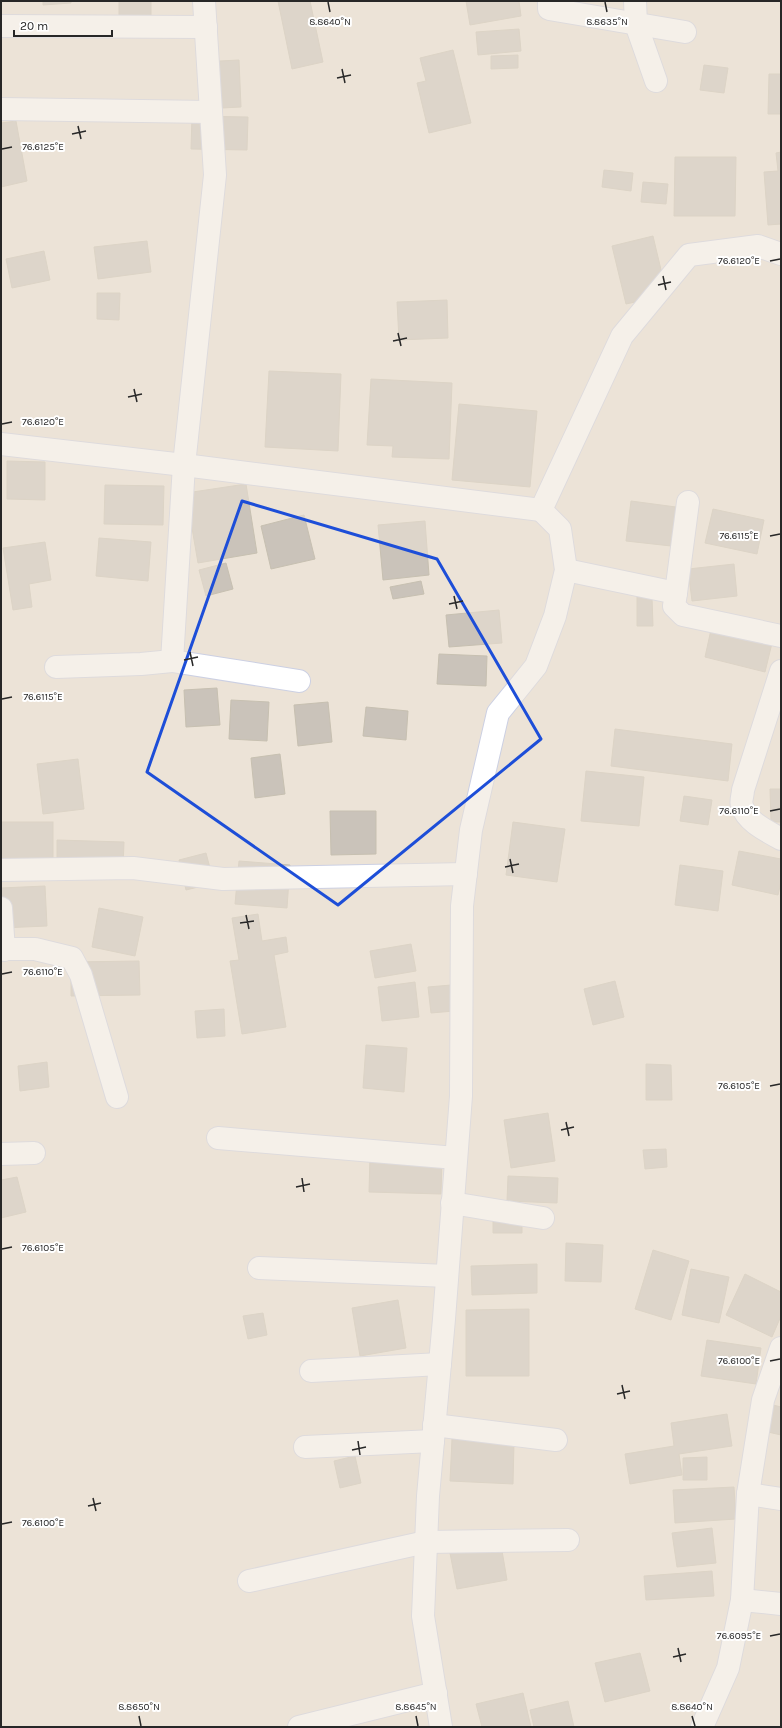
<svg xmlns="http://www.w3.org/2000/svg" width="782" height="1728" font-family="Karla,sans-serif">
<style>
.building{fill:#cac3ba;stroke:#c7c0b1}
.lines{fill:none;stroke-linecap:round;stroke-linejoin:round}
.minor-casing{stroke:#ccd0e3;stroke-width:24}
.minor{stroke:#fff;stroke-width:22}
.marked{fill:none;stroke:#1d4ed8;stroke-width:3;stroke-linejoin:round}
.ticks{fill:none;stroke:#272727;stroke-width:1.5}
.ticks-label{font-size:10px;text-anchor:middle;fill:#272727;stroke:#fff;stroke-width:4;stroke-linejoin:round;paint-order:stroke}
</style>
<rect width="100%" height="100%" fill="#ece3d7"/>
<g class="building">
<path d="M 43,1 L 71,1 L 71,3 L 43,5 Z"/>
<rect x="119" y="1" width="32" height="17"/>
<path d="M 278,1 L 310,1 L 323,62 L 292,69 Z"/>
<path d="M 466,1 L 519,1 L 521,16 L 470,25 Z"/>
<path d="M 519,29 L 521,51 L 478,55 L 476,32 Z"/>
<path d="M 453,50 L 471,123 L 429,133 L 417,83 L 426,81 L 420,58 Z"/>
<path d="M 518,55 L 518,68 L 491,69 L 491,56 Z"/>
<path d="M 239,60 L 241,107 L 203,109 L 200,62 Z"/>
<path d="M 704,65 L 728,68 L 724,93 L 700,90 Z"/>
<path d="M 769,74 L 781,74 L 781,114 L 768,114 Z"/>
<path d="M 192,116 L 248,117 L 247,150 L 191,149 Z"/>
<path d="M 16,121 L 27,181 L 1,187 L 1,123 Z"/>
<path d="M 781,152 L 781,224 L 768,225 L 764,172 L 778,171 L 776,153 Z"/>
<path d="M 675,157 L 736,157 L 735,216 L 674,216 Z"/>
<path d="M 604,170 L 633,173 L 631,191 L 602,187 Z"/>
<path d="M 643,182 L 668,184 L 666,204 L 641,202 Z"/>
<path d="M 653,236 L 667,295 L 626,304 L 612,246 Z"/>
<path d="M 147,241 L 151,272 L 98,279 L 94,247 Z"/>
<path d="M 44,251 L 50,280 L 12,288 L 6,259 Z"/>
<path d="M 97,293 L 120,293 L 119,320 L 97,319 Z"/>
<path d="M 447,300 L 448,338 L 399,340 L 397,302 Z"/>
<path d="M 269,371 L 341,374 L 338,451 L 265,447 Z"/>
<path d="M 371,379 L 452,383 L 449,459 L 392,457 L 393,446 L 367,445 Z"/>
<path d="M 459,404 L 537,411 L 530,487 L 452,480 Z"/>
<path d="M 7,461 L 45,462 L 45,500 L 7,499 Z"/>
<path d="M 246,484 L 257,553 L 198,563 L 186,493 Z"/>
<path d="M 105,485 L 164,486 L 163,525 L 104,524 Z"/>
<path d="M 631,501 L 676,507 L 671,546 L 626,541 Z"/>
<path d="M 713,509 L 764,520 L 757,554 L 705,543 Z"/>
<path d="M 304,515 L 315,559 L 271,569 L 261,526 Z"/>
<path d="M 425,521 L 429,575 L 383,580 L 378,525 Z"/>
<path d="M 99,538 L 151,542 L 148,581 L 96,576 Z"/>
<path d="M 45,542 L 51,580 L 29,584 L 32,607 L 13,610 L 3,548 Z"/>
<path d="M 226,563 L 233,589 L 206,596 L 199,570 Z"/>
<path d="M 734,564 L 737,596 L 692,601 L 688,569 Z"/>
<path d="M 421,581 L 424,594 L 393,599 L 390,587 Z"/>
<path d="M 637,597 L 652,597 L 653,626 L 637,626 Z"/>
<path d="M 499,610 L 502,643 L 449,647 L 446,615 Z"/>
<path d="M 712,625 L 773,639 L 765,672 L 705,657 Z"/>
<path d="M 439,654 L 487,656 L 486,686 L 437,684 Z"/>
<path d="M 217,688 L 220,725 L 186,727 L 184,690 Z"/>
<path d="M 231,700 L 269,702 L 267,741 L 229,739 Z"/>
<path d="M 328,702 L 332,742 L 298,746 L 294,705 Z"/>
<path d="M 366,707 L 408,711 L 406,740 L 363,736 Z"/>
<path d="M 615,729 L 732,744 L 728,781 L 611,766 Z"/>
<path d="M 280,754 L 285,794 L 255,798 L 251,758 Z"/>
<path d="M 78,759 L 84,809 L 43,814 L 37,764 Z"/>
<path d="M 586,771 L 644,777 L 639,826 L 581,821 Z"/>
<path d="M 770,789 L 781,789 L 781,822 L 771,822 Z"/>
<path d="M 684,796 L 712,800 L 708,825 L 680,821 Z"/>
<path d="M 330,811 L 376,811 L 376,854 L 331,855 Z"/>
<rect x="1" y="822" width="52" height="43"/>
<path d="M 513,822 L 565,829 L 557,882 L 506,875 Z"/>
<path d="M 57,840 L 124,842 L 123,868 L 57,866 Z"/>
<path d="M 739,851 L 781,859 L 781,882 L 778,895 L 732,885 Z"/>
<path d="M 206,853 L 214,883 L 186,890 L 179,860 Z"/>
<path d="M 239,861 L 290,865 L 287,908 L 235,904 Z"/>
<path d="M 680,865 L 723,871 L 718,911 L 675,905 Z"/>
<path d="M 45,886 L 47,926 L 1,928 L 1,888 Z"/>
<path d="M 99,908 L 143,917 L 135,956 L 92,947 Z"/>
<path d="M 258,914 L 262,941 L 286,937 L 288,952 L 274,955 L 286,1027 L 242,1034 L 230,961 L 239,960 L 232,918 Z"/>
<path d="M 411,944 L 416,971 L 375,978 L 370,951 Z"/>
<path d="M 139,961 L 140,995 L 71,996 L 71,962 Z"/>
<path d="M 615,981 L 624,1017 L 593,1025 L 584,989 Z"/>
<path d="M 415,982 L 419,1017 L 382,1021 L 378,987 Z"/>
<path d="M 451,985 L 454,1011 L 431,1013 L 428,987 Z"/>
<path d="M 224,1009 L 225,1036 L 197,1038 L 195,1011 Z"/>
<path d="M 366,1045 L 407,1048 L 404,1092 L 363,1088 Z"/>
<path d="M 47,1062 L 49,1087 L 20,1091 L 18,1066 Z"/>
<path d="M 646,1064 L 671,1065 L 672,1100 L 646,1100 Z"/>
<path d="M 548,1113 L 555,1161 L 511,1168 L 504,1120 Z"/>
<path d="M 666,1149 L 667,1167 L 645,1169 L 643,1150 Z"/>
<path d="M 370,1156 L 442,1159 L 441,1194 L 369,1192 Z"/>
<path d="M 508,1176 L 558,1178 L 557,1203 L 507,1201 Z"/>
<path d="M 17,1177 L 26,1212 L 1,1218 L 1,1180 Z"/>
<path d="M 522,1214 L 522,1233 L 493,1233 L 493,1215 Z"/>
<path d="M 566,1243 L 603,1245 L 601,1282 L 565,1281 Z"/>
<path d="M 653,1250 L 689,1261 L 671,1320 L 635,1309 Z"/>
<path d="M 537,1264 L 537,1293 L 472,1295 L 471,1266 Z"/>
<path d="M 691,1269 L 729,1277 L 719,1323 L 682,1315 Z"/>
<path d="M 745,1274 L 781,1292 L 781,1316 L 772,1337 L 726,1315 Z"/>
<path d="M 398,1300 L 406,1348 L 360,1356 L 352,1308 Z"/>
<path d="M 529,1309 L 529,1376 L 466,1376 L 466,1310 Z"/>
<path d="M 263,1313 L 267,1335 L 248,1339 L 243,1316 Z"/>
<path d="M 707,1340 L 761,1348 L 756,1384 L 701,1376 Z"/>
<path d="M 773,1405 L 781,1407 L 781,1435 L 768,1432 Z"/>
<path d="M 727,1414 L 732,1446 L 679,1454 L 682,1475 L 630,1484 L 625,1454 L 674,1446 L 671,1423 Z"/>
<path d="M 452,1439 L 514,1442 L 513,1484 L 450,1481 Z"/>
<path d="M 355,1456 L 361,1483 L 340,1488 L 334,1461 Z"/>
<path d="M 707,1457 L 707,1480 L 683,1480 L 683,1458 Z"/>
<path d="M 734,1487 L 736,1519 L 675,1523 L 673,1490 Z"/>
<path d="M 712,1528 L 716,1563 L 677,1567 L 672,1533 Z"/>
<path d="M 499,1533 L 507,1580 L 457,1589 L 448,1543 Z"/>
<path d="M 712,1571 L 714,1596 L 646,1600 L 644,1576 Z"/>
<path d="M 640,1653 L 650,1691 L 605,1702 L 595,1663 Z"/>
<path d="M 523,1693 L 531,1727 L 482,1727 L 476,1704 Z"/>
<path d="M 568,1701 L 574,1727 L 534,1727 L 530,1710 Z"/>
</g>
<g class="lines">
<defs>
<g id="minor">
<path d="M 549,1 L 549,9 L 685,32"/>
<path d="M 635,1 L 636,24 L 656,81"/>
<path d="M 1,26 L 206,27"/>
<path d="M 1,109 L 211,112"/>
<path d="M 1,444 L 184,465 L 541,510"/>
<path d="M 566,570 L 676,593 L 674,606 L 683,615 L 781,636"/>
<path d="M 676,593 L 688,502"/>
<path d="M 172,661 L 299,681"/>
<path d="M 56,667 L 141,664 L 172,661 L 184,465 L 215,175 L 204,1"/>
<path d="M 781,671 L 743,790 C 743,795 740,802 742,806 C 747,822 767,831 781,839"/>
<path d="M 1,870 L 133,868 L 223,879 L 466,874"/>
<path d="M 1,908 L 4,950"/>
<path d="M 1,949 L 35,949 L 72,958 L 81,975 L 117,1097"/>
<path d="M 218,1138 L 456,1158"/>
<path d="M 1,1154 L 34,1153"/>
<path d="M 452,1203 L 543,1218"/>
<path d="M 259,1268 L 447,1276"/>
<path d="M 311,1371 L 440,1364"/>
<path d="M 434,1425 L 556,1440"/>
<path d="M 305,1447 L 433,1441"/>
<path d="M 748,1494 L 781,1499"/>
<path d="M 249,1581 L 426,1542 L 568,1540"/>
<path d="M 742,1600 L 781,1604"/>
<path d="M 299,1727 L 436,1693"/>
<path d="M 441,1727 L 423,1616 L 428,1496 L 444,1319 L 461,1096 L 462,906 L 471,830 L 498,713 L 536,666 L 555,616 L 566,570 L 560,529 L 541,510 L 622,336 L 689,255 L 758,246 L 781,254"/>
<path d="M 702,1727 L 728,1668 L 742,1600 L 748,1494 L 763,1400 L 781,1348"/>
</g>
</defs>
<use href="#minor" class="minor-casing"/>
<use href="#minor" class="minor"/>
</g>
<path d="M0 0H782V1728H0ZM 242,501 L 437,559 L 541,739 L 338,905 L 147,772 Z" fill="#ece3d7" fill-opacity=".55" fill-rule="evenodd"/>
<path class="marked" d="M 242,501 L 437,559 L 541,739 L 338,905 L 147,772 Z"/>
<path class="ticks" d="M 328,2 L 330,12M 605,2 L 607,12M 342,69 L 345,83M 337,78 L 351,75M 78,126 L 81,139M 72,134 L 86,131M 2,149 L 12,147M 770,261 L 780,259M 663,276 L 666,290M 658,285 L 671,282M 398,333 L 401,346M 393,341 L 407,338M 134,389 L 137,402M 128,397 L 142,394M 2,424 L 12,422M 770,536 L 780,534M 454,596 L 457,609M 449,604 L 463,601M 190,652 L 193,666M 184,660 L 198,657M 2,699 L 12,697M 770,811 L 780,809M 510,859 L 513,873M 505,867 L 519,864M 246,915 L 249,929M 240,923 L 254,921M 2,974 L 12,972M 770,1086 L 780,1084M 566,1122 L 569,1136M 561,1130 L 574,1127M 302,1178 L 304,1192M 296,1187 L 310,1184M 2,1249 L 12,1247M 770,1361 L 780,1359M 622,1385 L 625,1399M 617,1394 L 630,1391M 358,1441 L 360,1455M 352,1450 L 366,1447M 93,1498 L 96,1511M 88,1506 L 101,1503M 2,1524 L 12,1522M 770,1636 L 780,1634M 678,1648 L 681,1662M 673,1657 L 686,1654M 139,1716 L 141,1726M 416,1716 L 418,1726M 692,1716 L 695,1726"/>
<g class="ticks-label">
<text x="330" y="25">8.8640°N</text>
<text x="607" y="25">8.8635°N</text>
<text x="43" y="150">76.6125°E</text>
<text x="739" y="264">76.6120°E</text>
<text x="43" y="425">76.6120°E</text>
<text x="739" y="539">76.6115°E</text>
<text x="43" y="700">76.6115°E</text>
<text x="739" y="814">76.6110°E</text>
<text x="43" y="975">76.6110°E</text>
<text x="739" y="1089">76.6105°E</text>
<text x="43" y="1251">76.6105°E</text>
<text x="739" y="1364">76.6100°E</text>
<text x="43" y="1526">76.6100°E</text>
<text x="739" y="1639">76.6095°E</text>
<text x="139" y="1710">8.8650°N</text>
<text x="416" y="1710">8.8645°N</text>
<text x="692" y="1710">8.8640°N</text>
</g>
<rect width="782" height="1728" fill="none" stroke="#272727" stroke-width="4"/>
<path d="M14 30v6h98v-6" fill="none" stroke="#272727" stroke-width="2"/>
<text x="20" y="30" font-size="12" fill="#272727" stroke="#ffffff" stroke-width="3" paint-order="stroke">20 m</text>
</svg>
